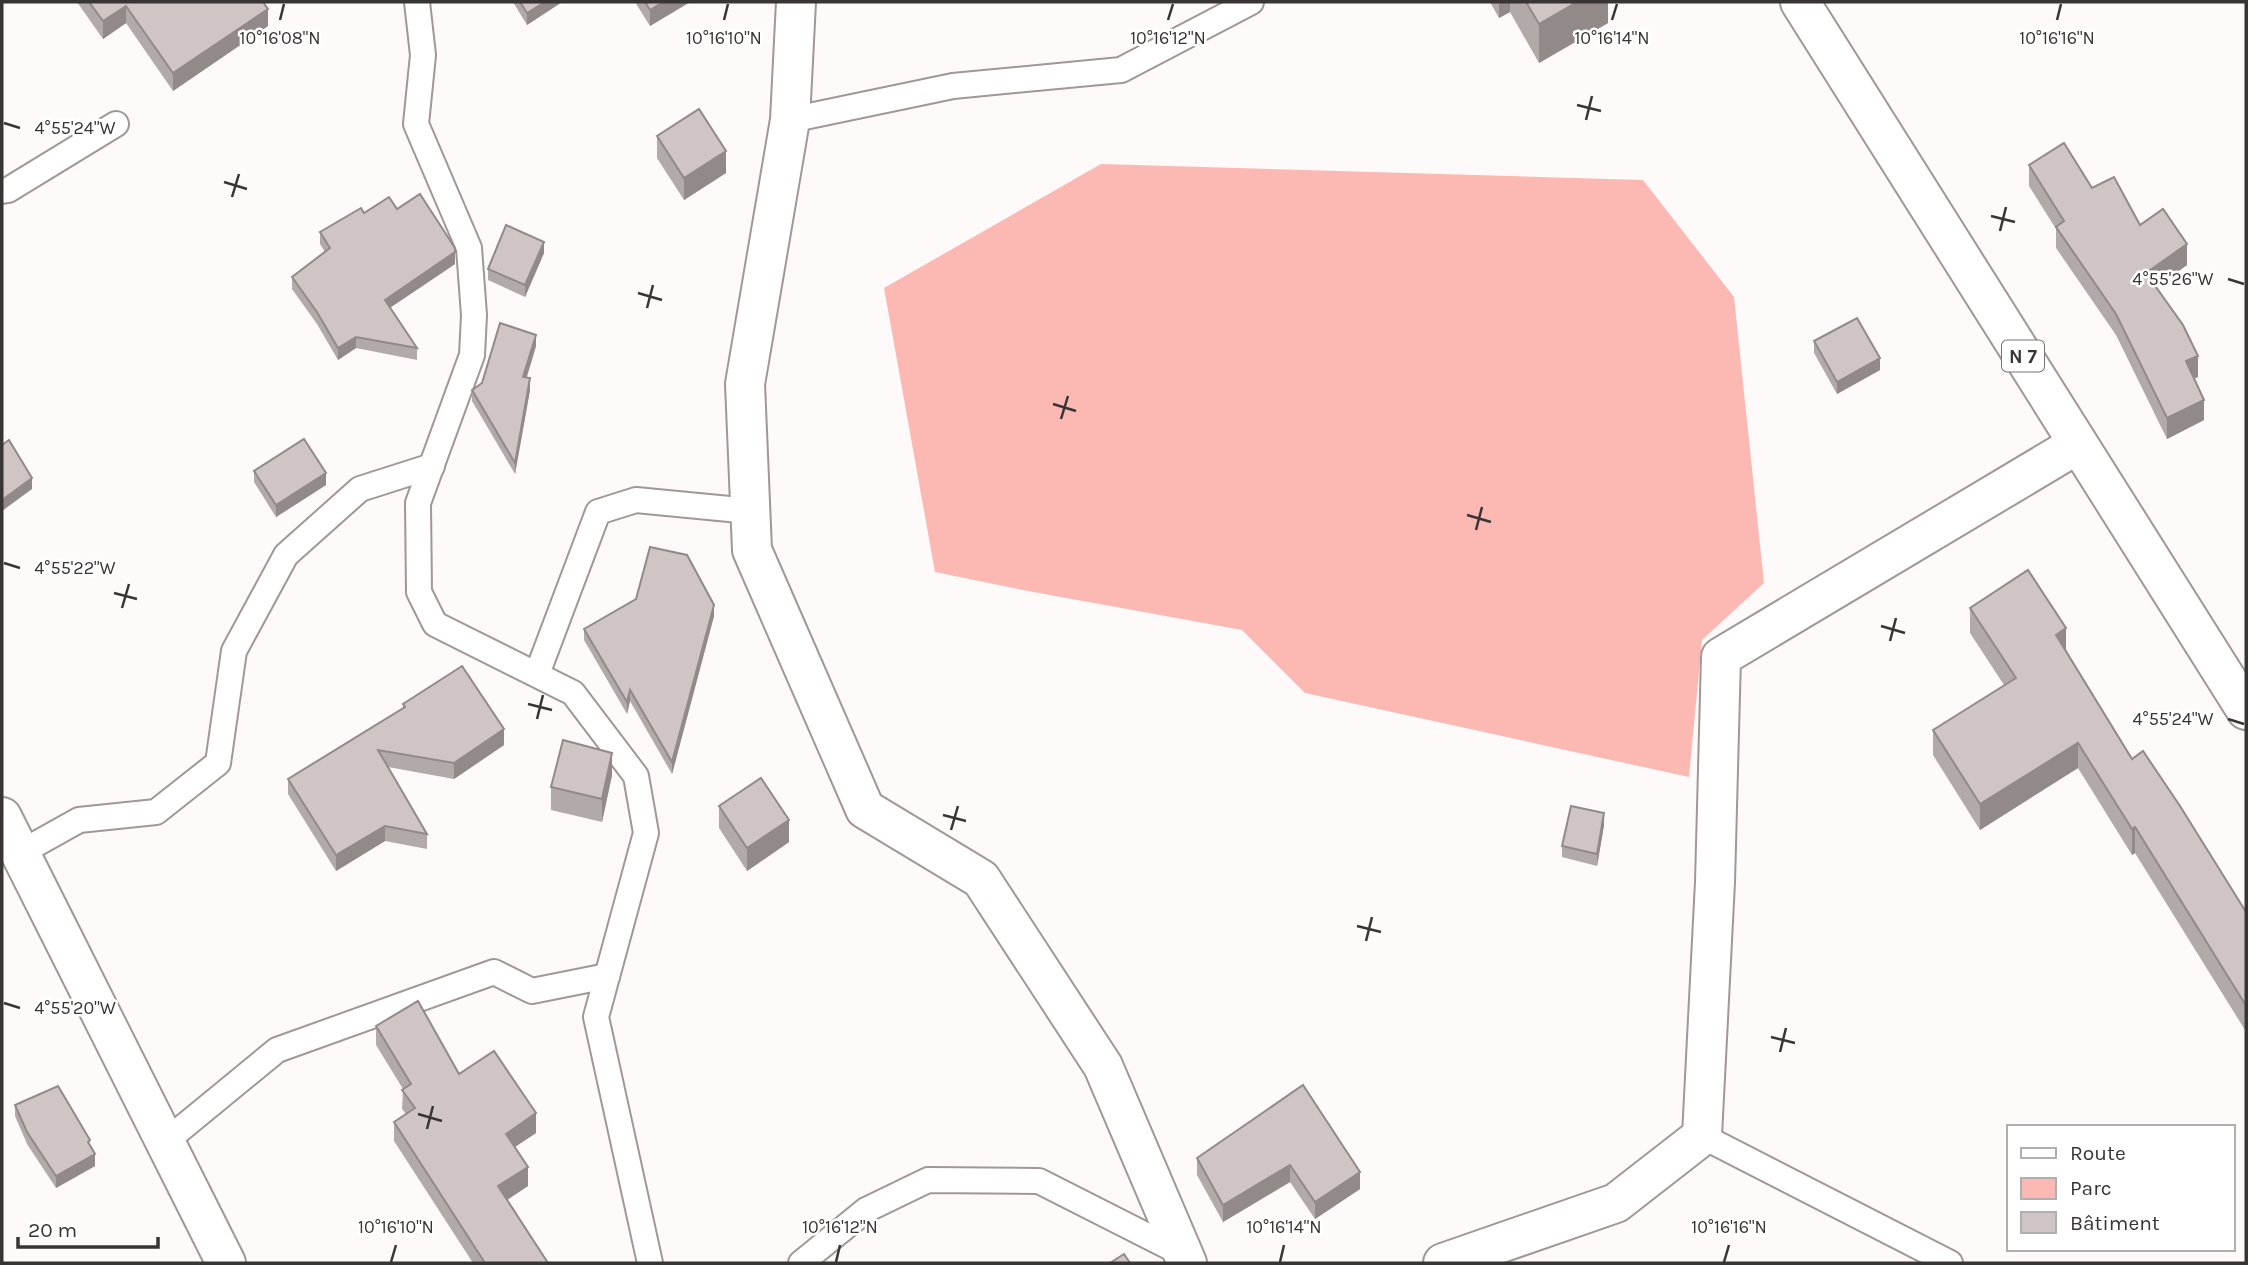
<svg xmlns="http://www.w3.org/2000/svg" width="2248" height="1265" font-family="Karla,sans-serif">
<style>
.green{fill:#fcb9b4}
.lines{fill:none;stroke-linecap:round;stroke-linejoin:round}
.service-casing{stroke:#a09796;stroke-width:28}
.minor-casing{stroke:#a09796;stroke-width:42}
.trunk-casing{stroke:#a09796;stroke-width:42}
.service{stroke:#fff;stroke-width:24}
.minor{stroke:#fff;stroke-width:38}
.trunk{stroke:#fff;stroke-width:38}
.wall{fill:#b2a9a9}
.shaded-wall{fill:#918a89}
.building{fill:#cfc5c4;stroke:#918a89;stroke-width:2}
.ticks{fill:none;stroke:#393535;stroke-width:2.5}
.labels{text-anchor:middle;stroke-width:5;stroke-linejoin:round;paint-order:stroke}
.shield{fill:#fff;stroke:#747272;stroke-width:2}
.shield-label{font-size:19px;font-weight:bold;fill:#393535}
.ticks-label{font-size:18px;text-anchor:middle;fill:#393535;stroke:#fff;stroke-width:5;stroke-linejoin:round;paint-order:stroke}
</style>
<rect width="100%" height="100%" fill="#fefafa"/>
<path class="green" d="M 1101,164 L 1643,180 L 1734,297 L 1764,583 L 1702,640 L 1689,777 L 1305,693 L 1242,630 L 1028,591 L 935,572 L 884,288 Z"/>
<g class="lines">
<defs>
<g id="service">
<path d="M 417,2 L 423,55 L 416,124 L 469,248 L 474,315 L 472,355 L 418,503 L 419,592 L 435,624 L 573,693 L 636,776 L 646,833 L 596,1017 L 650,1263"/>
<path d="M 790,120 L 953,86 L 1121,70 L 1251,2"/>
<path d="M 2,191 L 8,190 L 116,124"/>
<path d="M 537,674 L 598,512 L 636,500 L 750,511"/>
<path d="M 20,853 L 79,820 L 156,812 L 218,763 L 234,651 L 286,555 L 360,489 L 432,466"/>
<path d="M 1702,1136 L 1950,1263"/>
<path d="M 165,1142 L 277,1050 L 494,972 L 532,991 L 607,976"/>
<path d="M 801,1263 L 866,1210 L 928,1180 L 1039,1181 L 1183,1254"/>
</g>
<g id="minor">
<path d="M 796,2 L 790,120 L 745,384 L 752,550 L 865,809 L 981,879 L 1103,1066 L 1187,1263"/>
<path d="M 2,817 L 226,1263"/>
<path d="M 1443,1263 L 1616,1203 L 1702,1136 L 1715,882 L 1721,657 L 2078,444"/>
</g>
<path id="trunk" d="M 1800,2 L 2246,710"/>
</defs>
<use href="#service" class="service-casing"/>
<use href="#minor" class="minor-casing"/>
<use href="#trunk" class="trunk-casing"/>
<use href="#service" class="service"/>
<use href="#minor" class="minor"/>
<use href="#trunk" class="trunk"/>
</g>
<g class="wall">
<path d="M 77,2 L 263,2 L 268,26 L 173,91 L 126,23 L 103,39 Z"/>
<path d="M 513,2 L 562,2 L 527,25 Z"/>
<path d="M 635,2 L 690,2 L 650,26 Z"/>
<path d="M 1490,2 L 1608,2 L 1608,23 L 1539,63 L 1510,12 L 1499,18 Z"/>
<path d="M 657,136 L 726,173 L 684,200 L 657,158 Z"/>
<path d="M 2029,165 L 2092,188 L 2140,225 L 2187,265 L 2156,287 L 2198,377 L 2194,378 L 2204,420 L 2167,439 L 2116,335 L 2056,248 L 2056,229 L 2029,186 Z"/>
<path d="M 397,209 L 455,264 L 390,308 L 417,348 L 417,360 L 356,348 L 338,360 L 317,324 L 292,289 L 292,277 L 325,252 L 320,244 L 320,232 L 364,213 Z"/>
<path d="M 544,253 L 525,297 L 488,280 L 488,269 Z"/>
<path d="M 1814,341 L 1880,370 L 1837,394 L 1814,353 Z"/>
<path d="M 536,346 L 527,377 L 530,390 L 515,474 L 472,401 L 472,390 Z"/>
<path d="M 254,471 L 326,485 L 276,517 L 254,482 Z"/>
<path d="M 1970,608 L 2066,650 L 2132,759 L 2246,912 L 2245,1030 L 2135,853 L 2132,855 L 2078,768 L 1980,830 L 1933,755 L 1933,730 L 2004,685 L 1970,633 Z"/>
<path d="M 714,616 L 672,774 L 630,701 L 627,714 L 584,640 L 584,629 Z"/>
<path d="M 403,704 L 504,745 L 454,779 L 388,767 L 427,834 L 427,849 L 385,841 L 336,871 L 288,794 L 288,779 L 403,709 Z"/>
<path d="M 612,775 L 602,822 L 551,810 L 551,787 Z"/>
<path d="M 719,806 L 789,842 L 747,871 L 719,828 Z"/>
<path d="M 1604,825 L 1597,866 L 1562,857 L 1562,846 Z"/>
<path d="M 376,1026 L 459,1074 L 536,1133 L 514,1147 L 528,1186 L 507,1200 L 548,1263 L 473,1263 L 394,1141 L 394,1122 L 406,1114 L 402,1109 L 403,1089 L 376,1045 Z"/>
<path d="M 1303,1085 L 1360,1189 L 1315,1219 L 1290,1182 L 1223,1222 L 1197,1175 L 1197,1158 Z"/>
<path d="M 15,1105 L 90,1146 L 95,1166 L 56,1188 L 27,1144 L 15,1116 Z"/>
</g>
<g class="shaded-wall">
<path d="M 545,2 L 562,2 L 527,25 L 527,13 Z"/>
<path d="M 663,2 L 690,2 L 650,26 L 650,10 Z"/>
<path d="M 1499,2 L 1510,2 L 1510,12 L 1499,18 Z"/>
<path d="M 1577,2 L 1608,2 L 1608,23 L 1539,63 L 1539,24 Z"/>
<path d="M 126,6 L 126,23 L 103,39 L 103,21 Z"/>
<path d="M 268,9 L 268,26 L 173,91 L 173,73 Z"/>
<path d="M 726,151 L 726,173 L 684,200 L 684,178 Z"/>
<path d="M 544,242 L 544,253 L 525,297 L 525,285 Z"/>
<path d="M 2187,244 L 2187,265 L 2146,294 L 2146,273 Z"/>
<path d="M 455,252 L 455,264 L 385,311 L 385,300 Z"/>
<path d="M 536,335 L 536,346 L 523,388 L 523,377 Z"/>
<path d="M 356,337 L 356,348 L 338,360 L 338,348 Z"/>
<path d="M 2198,356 L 2198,377 L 2186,382 L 2186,361 Z"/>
<path d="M 1880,358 L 1880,370 L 1837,394 L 1837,382 Z"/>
<path d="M 530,378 L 530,390 L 515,474 L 515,463 Z"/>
<path d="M 2204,400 L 2204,420 L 2167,439 L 2167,418 Z"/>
<path d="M 326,473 L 326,485 L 276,517 L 276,505 Z"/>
<path d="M 32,478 L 32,489 L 2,511 L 2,500 Z"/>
<path d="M 714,605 L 714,616 L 672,774 L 672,762 Z"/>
<path d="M 2066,628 L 2066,654 L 2056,635 Z"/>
<path d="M 630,690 L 630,701 L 627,714 L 627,702 Z"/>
<path d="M 504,729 L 504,745 L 454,779 L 454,763 Z"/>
<path d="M 2078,743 L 2078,768 L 1980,830 L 1980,804 Z"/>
<path d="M 612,753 L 612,775 L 602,822 L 602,799 Z"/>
<path d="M 1604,813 L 1604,825 L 1597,866 L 1597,854 Z"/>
<path d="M 789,820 L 789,842 L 747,871 L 747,848 Z"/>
<path d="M 385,826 L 385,841 L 336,871 L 336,855 Z"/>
<path d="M 2135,827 L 2135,853 L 2132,855 L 2132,829 Z"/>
<path d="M 2246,1003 L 2246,1029 L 2245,1030 L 2245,1004 Z"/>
<path d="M 536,1113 L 536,1133 L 506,1153 L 506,1134 Z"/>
<path d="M 95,1154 L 95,1166 L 56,1188 L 56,1176 Z"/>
<path d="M 1290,1165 L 1290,1182 L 1223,1222 L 1223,1205 Z"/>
<path d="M 528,1167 L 528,1186 L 498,1206 L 498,1186 Z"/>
<path d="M 1360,1172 L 1360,1189 L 1315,1219 L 1315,1202 Z"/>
</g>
<g class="building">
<path d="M 89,2 L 263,2 L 268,9 L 173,73 L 126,6 L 103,21 Z"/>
<path d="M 520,2 L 545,2 L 527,13 Z"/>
<path d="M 645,2 L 663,2 L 650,10 Z"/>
<path d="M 1526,2 L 1577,2 L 1539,24 Z"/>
<path d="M 699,109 L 726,151 L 684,178 L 657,136 Z"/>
<path d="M 2064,143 L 2092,188 L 2114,177 L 2140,225 L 2163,209 L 2187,244 L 2146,273 L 2183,325 L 2198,356 L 2186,361 L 2204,400 L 2167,418 L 2116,314 L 2056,227 L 2064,221 L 2029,165 Z"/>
<path d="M 420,194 L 455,248 L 455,252 L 385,300 L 417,348 L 356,337 L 338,348 L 317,312 L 292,277 L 330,248 L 320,232 L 361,208 L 364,213 L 389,197 L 397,209 Z"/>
<path d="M 506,225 L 544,242 L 525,285 L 488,269 Z"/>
<path d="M 1857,318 L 1880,358 L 1837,382 L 1814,341 Z"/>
<path d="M 500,323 L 536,335 L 523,377 L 530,378 L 515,463 L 472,390 L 482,383 Z"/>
<path d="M 304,439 L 326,473 L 276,505 L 254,471 Z"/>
<path d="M 9,440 L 32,478 L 2,500 L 2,445 Z"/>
<path d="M 650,547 L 687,555 L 714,605 L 672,762 L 630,690 L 627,702 L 584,629 L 636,599 Z"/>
<path d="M 2028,570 L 2066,628 L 2056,635 L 2132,759 L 2143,751 L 2180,806 L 2246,912 L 2246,1003 L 2245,1004 L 2135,827 L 2132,829 L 2078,743 L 1980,804 L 1933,730 L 2016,678 L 1970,608 Z"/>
<path d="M 462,666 L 504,729 L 454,763 L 378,750 L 427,834 L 385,826 L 336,855 L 288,779 L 405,707 L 403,704 Z"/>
<path d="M 563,740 L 612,753 L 602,799 L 551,787 Z"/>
<path d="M 761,778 L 789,820 L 747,848 L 719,806 Z"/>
<path d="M 1571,806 L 1604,813 L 1597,854 L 1562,846 Z"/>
<path d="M 418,1001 L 459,1074 L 494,1051 L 536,1113 L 506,1134 L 528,1167 L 498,1186 L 548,1263 L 485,1263 L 394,1122 L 415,1108 L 402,1090 L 411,1084 L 376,1026 Z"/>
<path d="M 1303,1085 L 1360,1172 L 1315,1202 L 1290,1165 L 1223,1205 L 1197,1158 Z"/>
<path d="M 58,1086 L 90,1140 L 88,1142 L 95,1154 L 56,1176 L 27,1132 L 15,1105 Z"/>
<path d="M 1124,1254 L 1130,1263 L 1110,1263 Z"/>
</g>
<path class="ticks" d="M 280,20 L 284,4M 724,20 L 728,4M 1168,20 L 1173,4M 1612,20 L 1617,4M 2057,20 L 2061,4M 1577,105 L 1601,111M 1586,120 L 1592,96M 4,123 L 20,128M 224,182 L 247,189M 232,197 L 239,174M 1991,216 L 2015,222M 2000,231 L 2006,207M 2228,279 L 2244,284M 638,293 L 662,300M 647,308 L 653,285M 1053,404 L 1076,411M 1061,419 L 1068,396M 1467,515 L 1491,522M 1476,530 L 1482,507M 4,563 L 20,568M 114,593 L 137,599M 122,608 L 129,584M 1881,626 L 1905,633M 1890,641 L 1896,618M 528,704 L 552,710M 537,719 L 543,695M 2228,719 L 2244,724M 943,815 L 966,821M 951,830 L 958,806M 1357,926 L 1381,932M 1366,941 L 1372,917M 4,1003 L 20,1008M 1771,1037 L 1795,1043M 1780,1052 L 1786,1028M 418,1114 L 442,1121M 427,1129 L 433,1106M 391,1262 L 396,1245M 836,1262 L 840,1245M 1280,1262 L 1284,1245M 1724,1262 L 1729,1245"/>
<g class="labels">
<rect class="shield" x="2002" y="340.5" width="42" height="31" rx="5"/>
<g class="shield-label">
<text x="2023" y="363">N 7</text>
</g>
</g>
<g class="ticks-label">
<text x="280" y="44">10°16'08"N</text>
<text x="724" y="44">10°16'10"N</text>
<text x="1168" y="44">10°16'12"N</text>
<text x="1612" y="44">10°16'14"N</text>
<text x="2057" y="44">10°16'16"N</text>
<text x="75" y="134">4°55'24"W</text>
<text x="2173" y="285">4°55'26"W</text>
<text x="75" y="574">4°55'22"W</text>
<text x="2173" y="725">4°55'24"W</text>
<text x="75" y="1014">4°55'20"W</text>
<text x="396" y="1233">10°16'10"N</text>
<text x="840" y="1233">10°16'12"N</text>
<text x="1284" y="1233">10°16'14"N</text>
<text x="1729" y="1233">10°16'16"N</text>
</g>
<rect width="2248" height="1265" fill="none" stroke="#393535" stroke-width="7"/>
<rect x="2007" y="1125" width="228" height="126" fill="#ffffff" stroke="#b0aeae" stroke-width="2"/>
<rect x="2021" y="1148" width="35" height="10" fill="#ffffff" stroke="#b0aeae" stroke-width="2"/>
<text x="2070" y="1160" font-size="21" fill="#393535">Route</text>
<rect x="2021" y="1178" width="35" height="21" fill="#fcb9b4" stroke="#b0aeae" stroke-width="2"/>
<text x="2070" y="1195" font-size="21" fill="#393535">Parc</text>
<rect x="2021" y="1212" width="35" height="21" fill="#cfc5c4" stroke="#b0aeae" stroke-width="2"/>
<text x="2070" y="1230" font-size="21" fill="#393535">Bâtiment</text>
<path d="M18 1237v10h140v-10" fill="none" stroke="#393535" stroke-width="3.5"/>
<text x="28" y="1237" font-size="21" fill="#393535" stroke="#ffffff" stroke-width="5" paint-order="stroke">20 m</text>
</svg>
